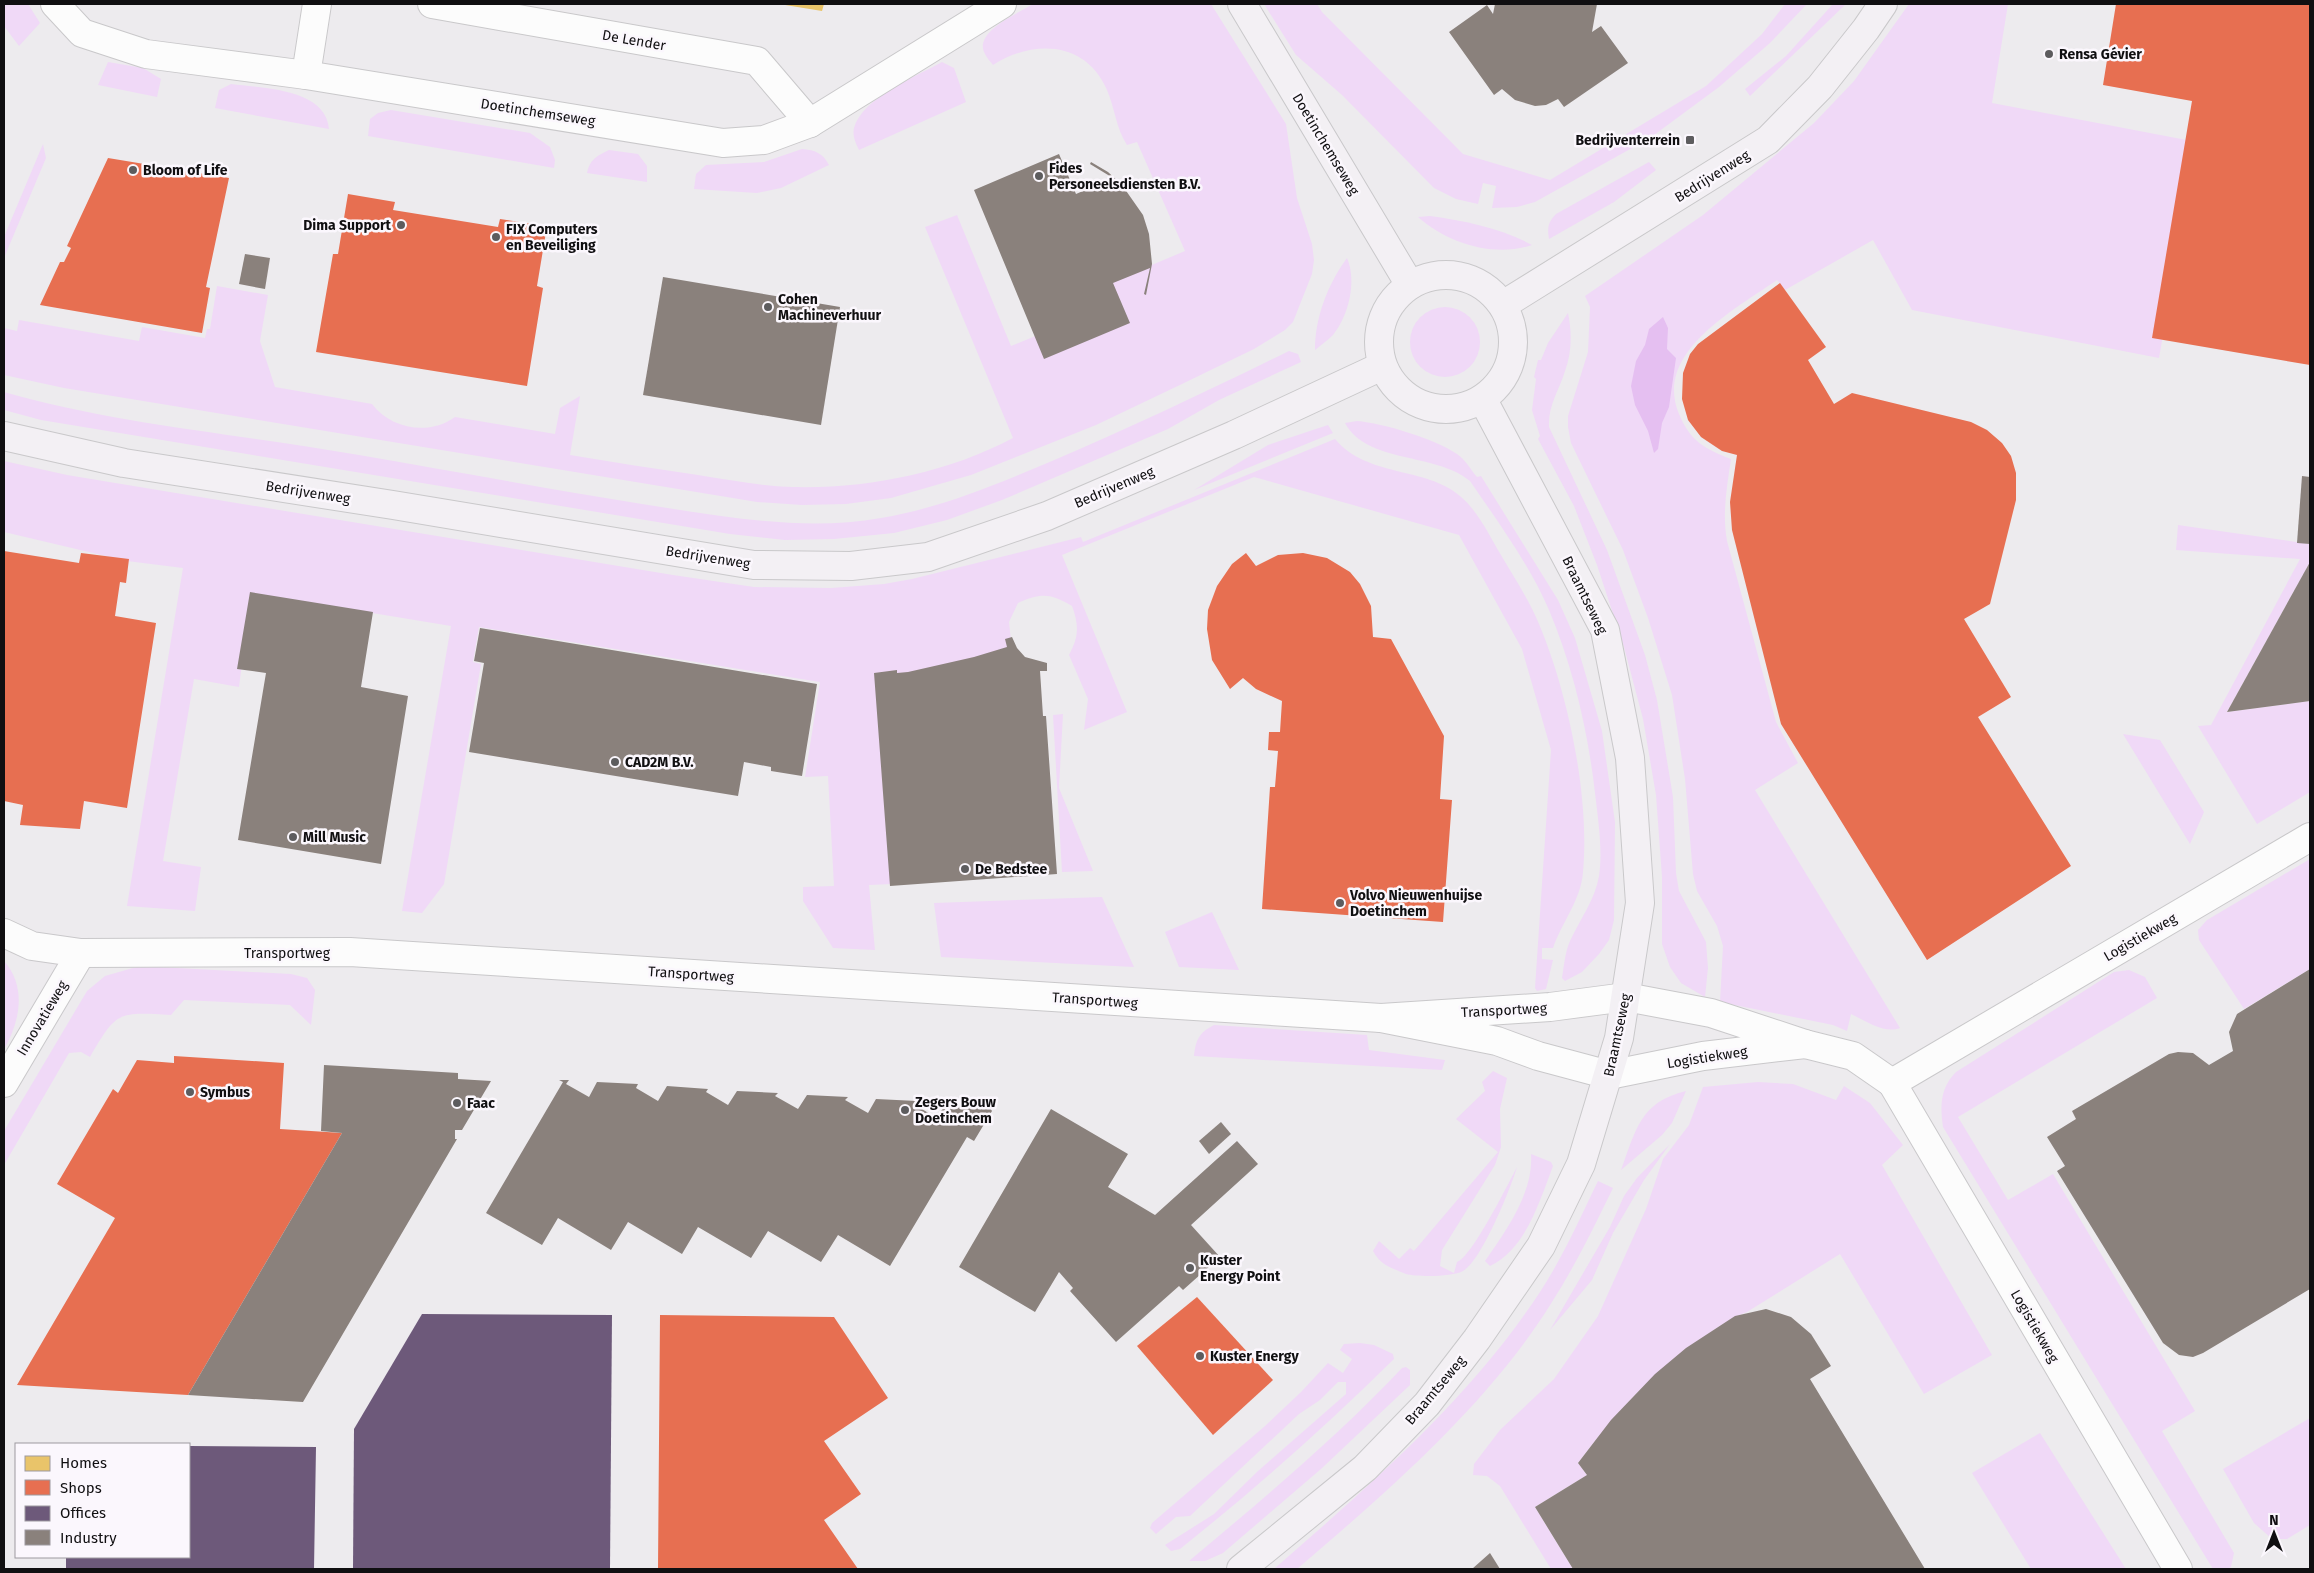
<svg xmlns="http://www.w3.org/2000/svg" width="2314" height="1573" font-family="'Fira Sans',sans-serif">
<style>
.green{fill:#f0d9f7}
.water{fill:#e5bff1}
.homes{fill:#e9c46a}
.shops{fill:#e76f51}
.offices{fill:#6d597a}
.industry{fill:#8a817c}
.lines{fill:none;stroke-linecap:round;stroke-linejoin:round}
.street-casing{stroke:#c9c8ca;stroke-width:30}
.secondary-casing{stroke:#c9c8ca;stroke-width:30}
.street{stroke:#fcfcfc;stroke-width:28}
.secondary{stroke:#f3f0f4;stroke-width:28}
.poi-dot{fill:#5d5c5e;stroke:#fbf7fd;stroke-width:2}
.labels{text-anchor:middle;stroke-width:5;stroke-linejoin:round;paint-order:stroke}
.street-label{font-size:14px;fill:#100f11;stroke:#fbf7fd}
.poi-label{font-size:14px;font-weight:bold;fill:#100f11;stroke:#fbf7fd;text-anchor:start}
</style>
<rect width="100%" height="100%" fill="#edebee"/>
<g class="green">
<path d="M 4,4 L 28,4 L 40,23 L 19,46 L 4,26 Z"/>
<path d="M 1033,4 L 1211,4 L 1286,124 L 1297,198 L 1312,244 L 1314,260 L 1312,274 L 1293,322 L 1285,330 L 1254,349 L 1182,384 L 1096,425 L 971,475 L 891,498 L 846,504 L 802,505 L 757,502 L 64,388 L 4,375 L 4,328 L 17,331 L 19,320 L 139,341 L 142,327 L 205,338 L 207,329 L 210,329 L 217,286 L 268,295 L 260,341 L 275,387 L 372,404 C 391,429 429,436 455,417 L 555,434 L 560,408 L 580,396 L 570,455 C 613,462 656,469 698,475 C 729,480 761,486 792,487 C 867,489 947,473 1013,438 L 925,227 L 957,215 L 1011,346 L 1038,335 L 1102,286 L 1185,251 L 1137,142 L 1127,145 C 1116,128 1115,109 1107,90 C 1086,41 1034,39 993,65 C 990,61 986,57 984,52 C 975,31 1019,13 1033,4 Z"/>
<path d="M 1264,4 L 1317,4 L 1322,12 L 1463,154 L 1550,180 L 1706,86 L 1762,34 L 1785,4 L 1807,4 L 1770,43 L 1719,87 L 1650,138 L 1535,202 L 1517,207 L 1492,208 L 1496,186 L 1483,183 L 1478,204 L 1456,199 L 1434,188 L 1342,95 L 1296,55 Z"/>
<path d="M 1833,4 L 1846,4 L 1750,96 L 1745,89 L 1786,56 Z"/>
<path d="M 1909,4 L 2008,4 L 1992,103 L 2197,142 L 2159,358 L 1912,310 L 1873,240 L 1785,290 L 1777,280 C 1736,309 1653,352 1679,414 C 1690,441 1705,449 1731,459 C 1727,487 1722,512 1727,541 L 1776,722 L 1798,763 L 1755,790 L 1900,1028 C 1884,1034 1866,1021 1851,1014 L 1847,1031 L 1833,1025 L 1720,1002 L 1723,946 L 1717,926 L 1697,891 L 1693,874 L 1685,779 L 1672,695 L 1648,618 L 1623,550 L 1571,443 L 1568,427 L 1568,416 L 1588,352 L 1590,307 L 1585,296 L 1703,215 L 1814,123 L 1854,81 Z"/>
<path d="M 108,62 L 143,68 L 161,79 L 157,97 L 98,85 Z"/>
<path d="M 942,62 L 954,68 L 966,102 L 859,150 C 856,144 852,135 854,128 C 862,98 917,76 942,62 Z"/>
<path d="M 231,84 C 261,88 326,88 329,129 L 215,108 L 219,90 Z"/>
<path d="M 391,110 L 530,133 L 550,147 L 555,160 L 554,168 L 368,136 L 370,119 L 378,113 Z"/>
<path d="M 43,144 L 46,158 L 4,258 L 4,237 Z"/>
<path d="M 802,149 C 815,150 823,153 829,165 L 781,188 L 757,193 L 694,189 L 696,174 L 706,165 L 764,162 Z"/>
<path d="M 609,150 L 638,154 L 647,166 L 647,182 L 587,173 C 589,160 598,155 609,150 Z"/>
<path d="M 1649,162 L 1656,170 L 1614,202 L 1549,239 C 1547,228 1548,222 1556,214 Z"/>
<path d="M 1430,216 C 1465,221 1501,228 1532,245 C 1494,258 1447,243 1418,217 Z"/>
<path d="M 1347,258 C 1357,281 1349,315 1333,335 C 1328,340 1321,345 1315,350 C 1315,317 1328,284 1347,258 Z"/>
<circle cx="1445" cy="342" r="35"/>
<path d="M 1568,313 C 1572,332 1572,352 1565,371 C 1559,391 1548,405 1549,427 L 1607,550 L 1645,655 L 1657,700 L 1673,797 L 1676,873 L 1679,891 L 1706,942 L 1708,968 L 1705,997 L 1681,983 L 1670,967 L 1662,944 L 1662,877 L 1656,795 L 1643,719 L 1624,647 L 1597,565 L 1574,506 L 1538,439 L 1540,436 L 1532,410 L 1536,379 L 1534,377 L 1538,360 L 1541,360 L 1548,343 Z"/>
<path d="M 1289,351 L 1298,354 L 1301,362 L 1219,400 L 1168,429 L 1002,500 L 947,520 L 894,533 L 834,539 L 785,540 L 730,534 L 41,420 L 4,410 L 4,392 C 119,425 241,434 359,455 C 453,471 548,489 642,504 C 720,516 803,532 881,518 C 941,508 997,484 1052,461 C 1132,427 1210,390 1289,351 Z"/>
<path d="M 1357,421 C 1383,423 1435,439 1457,454 C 1465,459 1471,470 1477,477 L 1481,476 L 1558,600 L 1575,638 L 1602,731 L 1615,822 L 1614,920 L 1609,940 L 1599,954 L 1582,972 L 1565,981 L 1562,978 C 1564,966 1565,952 1570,941 C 1580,919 1595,900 1599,876 C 1603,850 1598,819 1595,793 C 1588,731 1573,667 1549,610 C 1529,564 1498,522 1470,481 C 1435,452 1367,464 1345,423 Z"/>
<path d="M 1328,425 L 1333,433 L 1194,490 L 1268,445 Z"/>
<path d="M 1335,439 C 1368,478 1425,466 1460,496 C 1478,511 1489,535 1501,555 C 1514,577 1529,600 1539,624 C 1568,693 1590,797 1583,872 C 1581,900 1562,922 1553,948 L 1542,948 L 1542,959 L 1553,960 L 1546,989 L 1537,991 L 1535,988 L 1551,750 L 1522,649 L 1459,535 L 1254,477 L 1062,555 L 1127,712 L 1084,730 L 1088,699 L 1069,655 C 1079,637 1079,625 1072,606 C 1050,593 1041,593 1018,603 L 1009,622 L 1012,650 L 892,884 L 869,885 L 875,950 L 833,948 L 803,901 L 803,887 L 834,886 L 828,776 L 805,777 L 820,682 L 479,627 L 473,662 L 481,664 L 444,884 L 422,913 L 402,911 L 451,626 L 251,593 L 239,687 L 194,679 L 163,861 L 201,867 L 195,911 L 127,906 L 183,568 L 127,561 L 4,532 L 4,461 L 67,475 L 673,575 L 754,587 L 831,588 L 884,584 L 912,579 L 1081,537 L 1083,542 Z"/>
<path d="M 2178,525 L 2310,544 L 2310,562 L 2227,712 L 2310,701 L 2310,792 L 2257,824 L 2198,726 L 2211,725 L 2300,559 L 2176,550 Z"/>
<path d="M 1063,714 L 1059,788 L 1093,871 L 1062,872 L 1053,715 Z"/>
<path d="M 2123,734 L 2160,740 L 2204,812 L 2190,844 Z"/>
<path d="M 2310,859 L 2310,969 L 2244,1009 L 2199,940 L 2198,930 L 2207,920 Z"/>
<path d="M 1102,897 L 1134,967 L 941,957 L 934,903 Z"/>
<path d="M 1212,912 L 1239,970 L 1179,967 L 1165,932 Z"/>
<path d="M 4,961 C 27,987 20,1022 4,1049 Z"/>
<path d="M 140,966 L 291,974 L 307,978 L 315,990 L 311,1025 L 290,1005 L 184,1000 L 171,1015 C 117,1012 117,1011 90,1057 L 81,1052 L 69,1053 L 4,1165 L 4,1131 L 87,991 L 105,976 Z"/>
<path d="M 2129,970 L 2145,977 L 2157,998 L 1958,1117 L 2008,1200 L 2053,1174 L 2195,1411 L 2162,1431 L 2234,1553 L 2231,1567 L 2227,1569 L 2213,1569 L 1943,1127 C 1940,1106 1940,1088 1956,1072 L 2114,972 Z"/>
<path d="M 1214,1025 L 1367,1035 L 1369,1050 L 1445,1060 L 1442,1070 L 1194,1056 C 1196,1039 1199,1033 1214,1025 Z"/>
<path d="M 1493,1071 L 1507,1078 L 1500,1109 L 1501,1147 L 1495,1165 L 1442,1250 L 1440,1266 L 1454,1273 L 1457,1262 C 1472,1257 1508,1184 1517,1167 C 1511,1188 1481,1262 1463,1271 C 1453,1277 1417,1277 1406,1274 C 1392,1268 1381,1266 1373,1251 L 1379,1241 L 1399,1259 L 1410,1248 L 1414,1251 L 1498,1152 L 1456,1119 L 1485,1091 L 1482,1082 Z"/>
<path d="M 1758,1082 L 1793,1084 L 1836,1100 L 1844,1086 L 1870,1103 L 1903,1145 L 1882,1165 L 1992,1355 L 1924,1394 L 1840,1254 L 1747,1312 C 1733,1317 1721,1325 1708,1334 C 1655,1368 1616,1413 1578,1463 L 1587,1475 L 1535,1507 L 1573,1569 L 1551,1569 L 1500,1486 L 1487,1476 L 1473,1475 L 1474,1464 L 1500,1430 L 1554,1379 L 1598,1316 L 1646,1209 L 1663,1159 L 1689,1125 L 1703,1087 Z"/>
<path d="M 1686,1091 L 1672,1123 L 1662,1135 L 1621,1170 C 1636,1130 1640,1102 1686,1091 Z"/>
<path d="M 1670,1144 L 1644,1180 L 1613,1233 L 1592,1280 L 1550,1330 L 1610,1227 L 1624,1196 L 1637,1178 Z"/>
<path d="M 1531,1154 L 1551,1162 L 1553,1166 C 1540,1200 1526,1249 1490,1266 L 1485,1261 C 1506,1231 1534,1192 1531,1154 Z"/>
<path d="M 1598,1181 L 1613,1188 C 1594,1227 1575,1266 1552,1302 C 1489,1404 1387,1492 1297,1569 L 1274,1569 C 1370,1485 1469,1400 1540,1292 C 1563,1257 1580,1218 1598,1181 Z"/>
<path d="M 1360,1343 L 1374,1345 L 1393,1354 L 1394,1359 C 1326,1426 1255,1489 1180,1549 L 1171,1551 L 1165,1545 L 1214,1514 L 1258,1471 L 1346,1394 L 1346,1382 L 1338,1382 L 1320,1400 L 1299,1414 L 1190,1516 L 1176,1517 L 1156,1534 L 1150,1528 L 1152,1523 L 1265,1426 L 1301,1392 L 1328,1363 L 1343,1373 L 1352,1359 L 1340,1350 L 1344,1344 Z"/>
<path d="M 1406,1367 L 1410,1370 L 1410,1385 L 1321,1469 L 1223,1553 L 1205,1561 L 1189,1561 C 1263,1499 1336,1438 1402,1368 Z"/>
<path d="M 2310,1418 L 2310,1525 L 2287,1539 L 2272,1539 L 2254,1523 L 2223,1469 Z"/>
<path d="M 2040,1433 L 2126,1569 L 2031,1569 L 1972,1473 Z"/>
</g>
<path class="water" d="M 1663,317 L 1668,328 L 1667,349 L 1676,358 L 1669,407 L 1662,423 L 1658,449 L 1654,453 L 1648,431 L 1635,405 L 1631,386 L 1636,361 L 1645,345 L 1649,329 Z"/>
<path class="homes" d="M 779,4 L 824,4 L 822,11 Z"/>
<g class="shops">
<path d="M 2116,4 L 2310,4 L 2310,365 L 2152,338 L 2192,101 L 2103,85 Z"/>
<path d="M 108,158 L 229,178 L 206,287 L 210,288 L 202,333 L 40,305 L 60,262 L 64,262 L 71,248 L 67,246 Z"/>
<path d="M 348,194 L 395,202 L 393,210 L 498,227 L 500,219 L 547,226 L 537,286 L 543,288 L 527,386 L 316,352 L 333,254 L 338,254 Z"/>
<path d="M 1780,283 L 1826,347 L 1808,360 L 1834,404 L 1852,393 L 1971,422 L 1987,430 L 2002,443 L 2011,456 L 2016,473 L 2016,500 L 1990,604 L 1964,619 L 2011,697 L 1978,717 L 2071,866 L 1927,960 L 1781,724 L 1732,530 L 1730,502 L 1737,455 L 1722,451 L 1701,437 L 1688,420 L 1682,399 L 1683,373 L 1690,354 L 1698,344 Z"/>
<path d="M 4,551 L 79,563 L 81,553 L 129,559 L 126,583 L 120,582 L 115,616 L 156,623 L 127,808 L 84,801 L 80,829 L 20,825 L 23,805 L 4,801 Z"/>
<path d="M 1246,553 L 1256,566 L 1278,555 L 1303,553 L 1327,558 L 1350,572 L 1360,584 L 1371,606 L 1373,637 L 1391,639 L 1444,736 L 1440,799 L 1452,800 L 1443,922 L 1262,909 L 1270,787 L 1275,787 L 1278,751 L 1268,750 L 1269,732 L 1280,732 L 1282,701 L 1256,689 L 1243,678 L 1230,689 L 1212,660 L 1207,629 L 1208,610 L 1217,586 L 1232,564 Z"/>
<path d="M 174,1056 L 284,1063 L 280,1129 L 342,1133 L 188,1395 L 17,1385 L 115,1218 L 57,1184 L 113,1089 L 118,1093 L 137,1060 L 174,1063 Z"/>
<path d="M 1197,1297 L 1273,1380 L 1213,1435 L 1137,1346 Z"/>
<path d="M 660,1315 L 834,1317 L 888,1398 L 824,1441 L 861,1494 L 824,1520 L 858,1569 L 658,1569 Z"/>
</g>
<g class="offices">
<path d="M 422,1314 L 612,1315 L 610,1569 L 353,1569 L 354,1429 Z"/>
<path d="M 189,1446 L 316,1447 L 314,1569 L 66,1569 L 66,1557 L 189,1557 Z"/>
</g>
<g class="industry">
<path d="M 1495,4 L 1597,4 L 1592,32 L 1601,26 L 1628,63 L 1564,107 L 1558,99 L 1546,105 L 1535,106 L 1515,100 L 1502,89 L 1494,95 L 1449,32 L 1487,5 L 1493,14 Z"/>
<path d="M 1059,154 L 1076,194 L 1113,178 L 1090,164 L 1091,162 L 1108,172 L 1122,185 L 1143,215 L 1149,234 L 1152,264 L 1146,295 L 1144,294 L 1150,268 L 1113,283 L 1130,323 L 1044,359 L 974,190 Z"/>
<path d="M 245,254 L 270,258 L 265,289 L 239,284 Z"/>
<path d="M 663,277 L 840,307 L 821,425 L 643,395 Z"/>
<path d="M 2302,476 L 2310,477 L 2310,544 L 2297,543 Z"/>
<path d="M 2310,562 L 2310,701 L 2227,712 Z"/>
<path d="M 250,592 L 373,612 L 361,687 L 408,696 L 381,864 L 238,840 L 266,673 L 237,669 Z"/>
<path d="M 480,628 L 817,684 L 802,776 L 771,771 L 771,767 L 744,762 L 738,796 L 469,752 L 484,663 L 474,661 Z"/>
<path d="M 1012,637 L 1017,648 L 1025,657 L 1047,663 L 1047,671 L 1040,671 L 1043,716 L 1046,716 L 1057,874 L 890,886 L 874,673 L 897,670 L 897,673 L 908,672 L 974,657 L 1007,647 L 1005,639 Z"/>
<path d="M 2310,969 L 2310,1289 L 2203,1353 L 2193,1357 L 2179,1355 L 2163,1343 L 2057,1171 L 2065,1166 L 2047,1137 L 2076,1119 L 2072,1111 L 2169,1054 L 2178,1052 L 2193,1053 L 2209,1065 L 2233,1051 L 2229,1032 L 2237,1014 Z"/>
<path d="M 324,1065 L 458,1073 L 458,1079 L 491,1081 L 462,1130 L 455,1130 L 455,1139 L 457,1139 L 303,1402 L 188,1395 L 342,1133 L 321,1131 Z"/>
<path d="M 559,1080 L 569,1080 L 566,1084 L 589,1097 L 597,1082 L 638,1084 L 636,1088 L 658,1101 L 667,1086 L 708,1089 L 706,1092 L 728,1105 L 737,1091 L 778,1093 L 775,1096 L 798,1109 L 807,1095 L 848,1097 L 845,1100 L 868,1113 L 876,1099 L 917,1101 L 915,1105 L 937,1118 L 946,1103 L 988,1105 L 992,1111 L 974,1141 L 967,1137 L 890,1266 L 838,1235 L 821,1262 L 768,1231 L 751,1258 L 698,1227 L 682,1254 L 628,1222 L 611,1250 L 558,1218 L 542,1245 L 486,1213 L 563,1082 Z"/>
<path d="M 1051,1109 L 1128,1154 L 1108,1187 L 1155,1215 L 1237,1141 L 1258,1164 L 1191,1225 L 1220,1257 L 1183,1290 L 1179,1286 L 1116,1342 L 1070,1291 L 1073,1288 L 1059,1272 L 1035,1312 L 959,1267 Z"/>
<path d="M 1221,1122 L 1231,1134 L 1209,1154 L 1199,1141 Z"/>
<path d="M 1766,1309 L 1791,1317 L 1811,1334 L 1831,1366 L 1810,1379 L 1925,1569 L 1573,1569 L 1535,1507 L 1587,1475 L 1578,1463 L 1611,1420 L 1655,1374 L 1686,1348 L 1735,1316 Z"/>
<path d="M 1490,1553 L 1500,1569 L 1472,1569 Z"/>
</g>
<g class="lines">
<defs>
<g id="street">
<path d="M 55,4 L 82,33 L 146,54 L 306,75 L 723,143 L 764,140 L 810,123 L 1002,4"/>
<path d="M 432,4 L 757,61 L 810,123"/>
<path d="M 306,75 L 317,4"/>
<path d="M 4,933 L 32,946 L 81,953 L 350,952 L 1381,1018"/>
<path d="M 1626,997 L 1711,1013 L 1805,1044 L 1703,1056 L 1609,1075 L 1538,1056 L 1497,1041 L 1381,1018 L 1550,1007 Z"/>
<path d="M 1805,1044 L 1853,1056 L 1892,1083"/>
<path d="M 4,1083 L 81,953"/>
<path d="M 2178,1569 L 1892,1083 L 2310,837"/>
</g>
<g id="secondary">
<path d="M 1242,4 L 1410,285"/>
<circle cx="1446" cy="342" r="67"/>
<path d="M 1503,305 L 1768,140 L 1820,87 L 1866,29 L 1883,4"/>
<path d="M 4,436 L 124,463 L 393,505 L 754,565 L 851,566 L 928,557 L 1047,516 L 1234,435 L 1382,366"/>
<path d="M 1241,1569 L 1365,1468 L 1427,1404 L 1477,1339 L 1541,1246 L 1581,1164 L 1619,1038 L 1640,903 L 1630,758 L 1605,630 L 1483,400"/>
</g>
</defs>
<use href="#street" class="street-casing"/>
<use href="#secondary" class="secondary-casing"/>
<use href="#street" class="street"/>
<use href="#secondary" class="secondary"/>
</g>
<g class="poi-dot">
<circle cx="2049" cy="54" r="5"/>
<rect x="1685" y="135" width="10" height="10" rx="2.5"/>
<circle cx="133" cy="170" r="5"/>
<circle cx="1039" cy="176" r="5"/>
<circle cx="401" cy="225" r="5"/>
<circle cx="496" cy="237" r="5"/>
<circle cx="768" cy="307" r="5"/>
<circle cx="615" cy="762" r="5"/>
<circle cx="293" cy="837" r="5"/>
<circle cx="965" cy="869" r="5"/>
<circle cx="1340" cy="903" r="5"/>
<circle cx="190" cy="1092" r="5"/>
<circle cx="457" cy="1103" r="5"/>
<circle cx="905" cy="1110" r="5"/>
<circle cx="1190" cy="1268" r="5"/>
<circle cx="1200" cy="1356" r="5"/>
</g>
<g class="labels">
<g class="street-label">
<text transform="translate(634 40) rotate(10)" y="5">De Lender</text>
<text transform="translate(538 112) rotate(9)" y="5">Doetinchemseweg</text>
<text transform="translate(1326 144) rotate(59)" y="5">Doetinchemseweg</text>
<text transform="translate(1712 176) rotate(-32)" y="5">Bedrijvenweg</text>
<text transform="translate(1114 487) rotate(-23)" y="5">Bedrijvenweg</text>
<text transform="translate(308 492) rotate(9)" y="5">Bedrijvenweg</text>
<text transform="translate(708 557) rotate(9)" y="5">Bedrijvenweg</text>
<text transform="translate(1585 595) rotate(64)" y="5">Braamtseweg</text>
<text transform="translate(2140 937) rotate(-30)" y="5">Logistiekweg</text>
<text x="287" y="958">Transportweg</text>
<text transform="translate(691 974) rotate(4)" y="5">Transportweg</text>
<text transform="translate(1095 1000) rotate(4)" y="5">Transportweg</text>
<text transform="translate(1504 1010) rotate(-3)" y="5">Transportweg</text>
<text transform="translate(42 1018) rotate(-59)" y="5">Innovatieweg</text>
<text transform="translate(1617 1035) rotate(-78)" y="5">Braamtseweg</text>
<text transform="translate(1707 1057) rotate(-9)" y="5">Logistiekweg</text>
<text transform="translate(2035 1326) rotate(60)" y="5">Logistiekweg</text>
<text transform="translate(1435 1390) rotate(-50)" y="5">Braamtseweg</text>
</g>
<g class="poi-label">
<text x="2059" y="59">Rensa Gévier</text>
<text x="1680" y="145" text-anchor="end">Bedrijventerrein</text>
<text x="1049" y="173">Fides<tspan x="1049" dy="16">Personeelsdiensten B.V.</tspan></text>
<text x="143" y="175">Bloom of Life</text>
<text x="391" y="230" text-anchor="end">Dima Support</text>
<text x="506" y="234">FIX Computers<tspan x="506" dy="16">en Beveiliging</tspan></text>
<text x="778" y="304">Cohen<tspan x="778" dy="16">Machineverhuur</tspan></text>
<text x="625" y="767">CAD2M B.V.</text>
<text x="303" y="842">Mill Music</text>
<text x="975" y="874">De Bedstee</text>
<text x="1350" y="900">Volvo Nieuwenhuijse<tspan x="1350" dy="16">Doetinchem</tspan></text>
<text x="200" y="1097">Symbus</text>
<text x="915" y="1107">Zegers Bouw<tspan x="915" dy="16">Doetinchem</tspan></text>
<text x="467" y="1108">Faac</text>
<text x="1200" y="1265">Kuster<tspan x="1200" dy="16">Energy Point</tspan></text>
<text x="1210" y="1361">Kuster Energy</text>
</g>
</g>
<rect width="2314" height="1573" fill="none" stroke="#100f11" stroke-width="10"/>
<rect x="15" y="1443" width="175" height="115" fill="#fbf7fd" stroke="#9d9a9f"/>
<rect x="25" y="1456" width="25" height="15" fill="#e9c46a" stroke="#9d9a9f"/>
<text x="60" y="1468" font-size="15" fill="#100f11">Homes</text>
<rect x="25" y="1480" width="25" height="15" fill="#e76f51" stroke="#9d9a9f"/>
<text x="60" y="1493" font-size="15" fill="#100f11">Shops</text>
<rect x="25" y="1506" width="25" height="15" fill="#6d597a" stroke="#9d9a9f"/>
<text x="60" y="1518" font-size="15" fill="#100f11">Offices</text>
<rect x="25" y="1530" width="25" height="15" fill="#8a817c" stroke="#9d9a9f"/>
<text x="60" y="1543" font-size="15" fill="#100f11">Industry</text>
<g transform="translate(2274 1533)" stroke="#fbf7fd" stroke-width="4" paint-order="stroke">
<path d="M0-4L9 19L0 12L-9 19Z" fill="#100f11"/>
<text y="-8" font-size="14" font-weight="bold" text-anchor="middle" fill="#100f11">N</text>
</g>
</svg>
